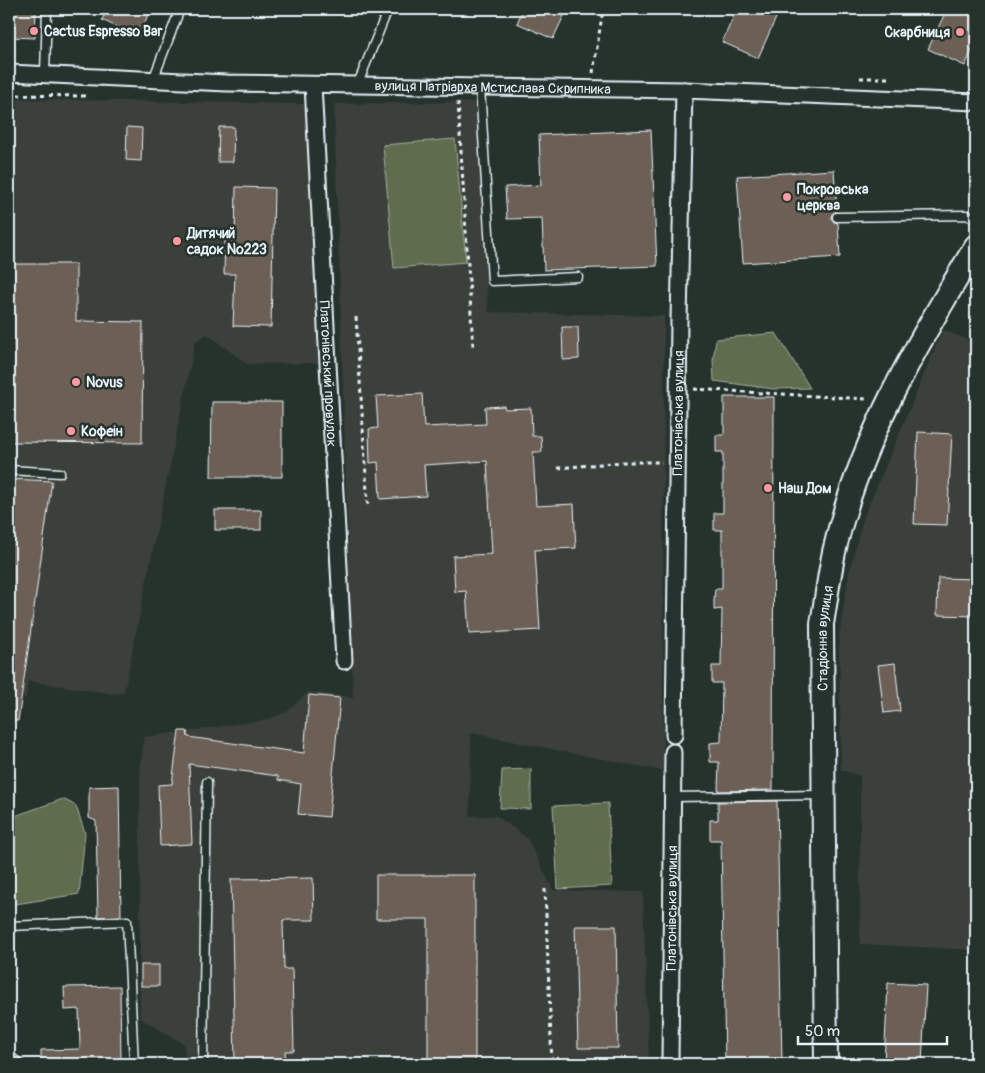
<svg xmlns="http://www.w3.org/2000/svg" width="985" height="1073" font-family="Pangolin,sans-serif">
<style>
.built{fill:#3b403a}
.green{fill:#5f6c4d;stroke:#a4aea2}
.building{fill:#6c6057;stroke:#e8f1f8}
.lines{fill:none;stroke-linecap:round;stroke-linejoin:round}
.lane-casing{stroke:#e8f1f8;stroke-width:11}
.street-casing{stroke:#e8f1f8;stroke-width:19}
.secondary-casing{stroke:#e8f1f8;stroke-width:26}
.path{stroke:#e8f1f8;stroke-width:3;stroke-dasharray:4 4;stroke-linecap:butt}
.lane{stroke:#26332d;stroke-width:8}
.street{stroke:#26332d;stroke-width:15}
.secondary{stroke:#26332d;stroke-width:22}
.poi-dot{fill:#ff9aa2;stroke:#26332d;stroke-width:2}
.labels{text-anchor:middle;stroke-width:5;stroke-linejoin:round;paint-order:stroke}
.poi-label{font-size:14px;font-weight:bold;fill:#e8f1f8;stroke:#26332d;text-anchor:start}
.street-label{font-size:14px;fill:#e8f1f8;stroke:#26332d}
</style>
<rect width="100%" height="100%" fill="#26332d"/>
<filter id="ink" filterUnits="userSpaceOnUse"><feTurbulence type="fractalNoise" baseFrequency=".02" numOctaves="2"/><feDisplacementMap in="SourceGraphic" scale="10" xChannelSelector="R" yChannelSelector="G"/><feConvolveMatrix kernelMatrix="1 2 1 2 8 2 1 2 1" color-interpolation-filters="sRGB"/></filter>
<g filter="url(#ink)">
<g class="built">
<path d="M 9,99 L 306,104 L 318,363 L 247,364 L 207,334 L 195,342 L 124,692 L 115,694 L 28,681 L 26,698 L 9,698 Z"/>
<path d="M 476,102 L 488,312 L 664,316 L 663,771 L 471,733 L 470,816 L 497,816 L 527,838 L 553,890 L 643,892 L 649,1064 L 186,1064 L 184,1044 L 140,1018 L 140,773 L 144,737 L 267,720 L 288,711 L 308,692 L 344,696 L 353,698 L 334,104 Z"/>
<path d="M 943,330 L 976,343 L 976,950 L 860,944 L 860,776 L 841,770 L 839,637 L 849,573 L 863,519 Z"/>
</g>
<g class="green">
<path d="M 455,139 L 466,262 L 394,268 L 383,145 Z"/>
<path d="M 776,333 L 810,388 L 774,389 L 714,381 L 713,360 L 716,339 Z"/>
<path d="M 531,769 L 531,809 L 500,808 L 502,770 Z"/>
<path d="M 63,799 L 76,806 L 85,833 L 79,894 L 9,905 L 9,818 Z"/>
<path d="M 608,803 L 612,886 L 558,889 L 553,806 Z"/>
</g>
<g class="building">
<path d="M 9,9 L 36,9 L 35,38 L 9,37 Z"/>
<path d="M 107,9 L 151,9 L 138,37 L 102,20 Z"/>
<path d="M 523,9 L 567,9 L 553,39 L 517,23 Z"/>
<path d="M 737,9 L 780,9 L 758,58 L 722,42 Z"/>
<path d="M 947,9 L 976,9 L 976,41 L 965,66 L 928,49 Z"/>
<path d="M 127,127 L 142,128 L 141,161 L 126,160 Z"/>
<path d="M 219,127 L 234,127 L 233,162 L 218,162 Z"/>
<path d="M 651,130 L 657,266 L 544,270 L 542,218 L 507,219 L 505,187 L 541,185 L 539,135 Z"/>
<path d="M 834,170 L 837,211 L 832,214 L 831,218 L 834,222 L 838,223 L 840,257 L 743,263 L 737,176 Z"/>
<path d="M 236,187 L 274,188 L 271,327 L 233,326 L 235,274 L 224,274 L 225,236 L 235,237 Z"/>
<path d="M 9,264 L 76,264 L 76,321 L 143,322 L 142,443 L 9,442 Z"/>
<path d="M 562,327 L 578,327 L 579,359 L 563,360 Z"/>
<path d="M 422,394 L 424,427 L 486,424 L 485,407 L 504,406 L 505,409 L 531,408 L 532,436 L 541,436 L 542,452 L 533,452 L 536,506 L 574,504 L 575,531 L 576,548 L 535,550 L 540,630 L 469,634 L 466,591 L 455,592 L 453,556 L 492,554 L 487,461 L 424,465 L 426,496 L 380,499 L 378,462 L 370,463 L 369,429 L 378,428 L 376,396 Z"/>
<path d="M 724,397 L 774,397 L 773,790 L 718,791 L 719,762 L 710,762 L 710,743 L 721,742 L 722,683 L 712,683 L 712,666 L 721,666 L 722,609 L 714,610 L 714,600 L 715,589 L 722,589 L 722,530 L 714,530 L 714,513 L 723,513 L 723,452 L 716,452 L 716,435 L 724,435 Z"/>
<path d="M 212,402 L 282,402 L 282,477 L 211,477 Z"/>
<path d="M 918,432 L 952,434 L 947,525 L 914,524 Z"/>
<path d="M 9,479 L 52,481 L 18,721 L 9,720 L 10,530 L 9,530 Z"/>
<rect x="215" y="510" width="46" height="20"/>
<path d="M 938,578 L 976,579 L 976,616 L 937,615 Z"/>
<path d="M 895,663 L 900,711 L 884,713 L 878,665 Z"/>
<path d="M 309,695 L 340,698 L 329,817 L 298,814 L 301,784 L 278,780 L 278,776 L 189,764 L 192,844 L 160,846 L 158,785 L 172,784 L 179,731 L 187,731 L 188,737 L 304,753 Z"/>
<path d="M 119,786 L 121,916 L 98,917 L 96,821 L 89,818 L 89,787 Z"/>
<path d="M 777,801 L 782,1064 L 725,1064 L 721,840 L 710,840 L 710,820 L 718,820 L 718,802 Z"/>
<path d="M 376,875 L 475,875 L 475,1064 L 428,1064 L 428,919 L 376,919 Z"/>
<path d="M 313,878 L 314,920 L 283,920 L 284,969 L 292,969 L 294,1051 L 285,1051 L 286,1064 L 235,1064 L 231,879 Z"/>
<path d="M 575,926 L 616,926 L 618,1048 L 578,1048 Z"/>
<rect x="141" y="965" width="18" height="21"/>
<path d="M 888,983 L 926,985 L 922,1064 L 884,1064 Z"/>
<path d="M 120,986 L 121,1064 L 41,1064 L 41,1050 L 80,1049 L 79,1009 L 65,1010 L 64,987 Z"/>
</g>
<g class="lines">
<defs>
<g id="lane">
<path d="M 45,73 L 47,9"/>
<path d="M 153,80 L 180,9"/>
<path d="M 357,86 L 388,9"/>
<path d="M 480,87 L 492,281 L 578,277"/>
<path d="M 837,217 L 966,215 L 976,219"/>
<path d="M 9,470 L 60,473"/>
<path d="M 673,797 L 821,795"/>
<path d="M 9,926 L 127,921 L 134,1064"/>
<path d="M 9,1056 L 20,1064"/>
<path d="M 203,1064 L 207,782"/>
</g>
<g id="street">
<path id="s1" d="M 9,73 L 227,83 L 684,90 L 976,102"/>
<path id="s2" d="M 313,85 L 344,661"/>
<path id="s3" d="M 674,735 L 679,321 L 684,90"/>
<path id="s4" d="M 670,1064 L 673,752"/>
</g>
<g id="secondary">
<path id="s5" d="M 826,1064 L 822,624 C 826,600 829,576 834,552 C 859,441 918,342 976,246"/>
</g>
</defs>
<use href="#lane" class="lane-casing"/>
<use href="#street" class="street-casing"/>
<use href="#secondary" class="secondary-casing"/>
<g class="path">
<path d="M 593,73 L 603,9"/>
<path d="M 860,78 L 892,78"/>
<path d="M 9,95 L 86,96"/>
<path d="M 458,102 L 473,346"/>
<path d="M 356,317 L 368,508"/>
<path d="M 694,389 L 867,399"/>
<path d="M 558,468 L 623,462 L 662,462"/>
<path d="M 545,889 L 552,1064"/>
</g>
<use href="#lane" class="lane"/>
<use href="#street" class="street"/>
<use href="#secondary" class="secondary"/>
</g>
</g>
<g class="poi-dot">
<circle cx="34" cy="31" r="5"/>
<circle cx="960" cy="32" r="5"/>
<circle cx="787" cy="197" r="5"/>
<circle cx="177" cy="241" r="5"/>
<circle cx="76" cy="382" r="5"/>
<circle cx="71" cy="431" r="5"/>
<circle cx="768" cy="488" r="5"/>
</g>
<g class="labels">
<g class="poi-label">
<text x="44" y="36">Cactus Espresso Bar</text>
<text x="950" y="37" text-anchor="end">Скарбниця</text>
<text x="797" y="194">Покровська<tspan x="797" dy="16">церква</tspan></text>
<text x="187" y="238">Дитячий<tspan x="187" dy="16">садок №223</tspan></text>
<text x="86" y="387">Novus</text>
<text x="81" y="436">Кофеiн</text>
<text x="778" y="493">Наш Дом</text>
</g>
<g class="street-label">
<text dy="5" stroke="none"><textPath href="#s1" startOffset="484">вулиця Патріарха Мстислава Скрипника</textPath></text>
<text dy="5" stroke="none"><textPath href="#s2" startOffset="289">Платонівський провулок</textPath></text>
<text dy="5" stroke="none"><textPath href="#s3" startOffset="322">Платонівська вулиця</textPath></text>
<text dy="5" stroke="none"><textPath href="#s5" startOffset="426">Стадіонна вулиця</textPath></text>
<text dy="5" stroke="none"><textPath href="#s4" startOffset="156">Платонівська вулиця</textPath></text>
</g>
</g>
<rect width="985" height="1073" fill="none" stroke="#26332d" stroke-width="30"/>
<rect x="15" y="15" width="955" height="1043" fill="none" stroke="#e8f1f8" stroke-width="2" filter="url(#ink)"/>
<path d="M798 1036v8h149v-8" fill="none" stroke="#e8f1f8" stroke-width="2.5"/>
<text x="805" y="1036" font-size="15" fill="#e8f1f8" stroke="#26332d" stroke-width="4" paint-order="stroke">50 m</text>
</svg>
